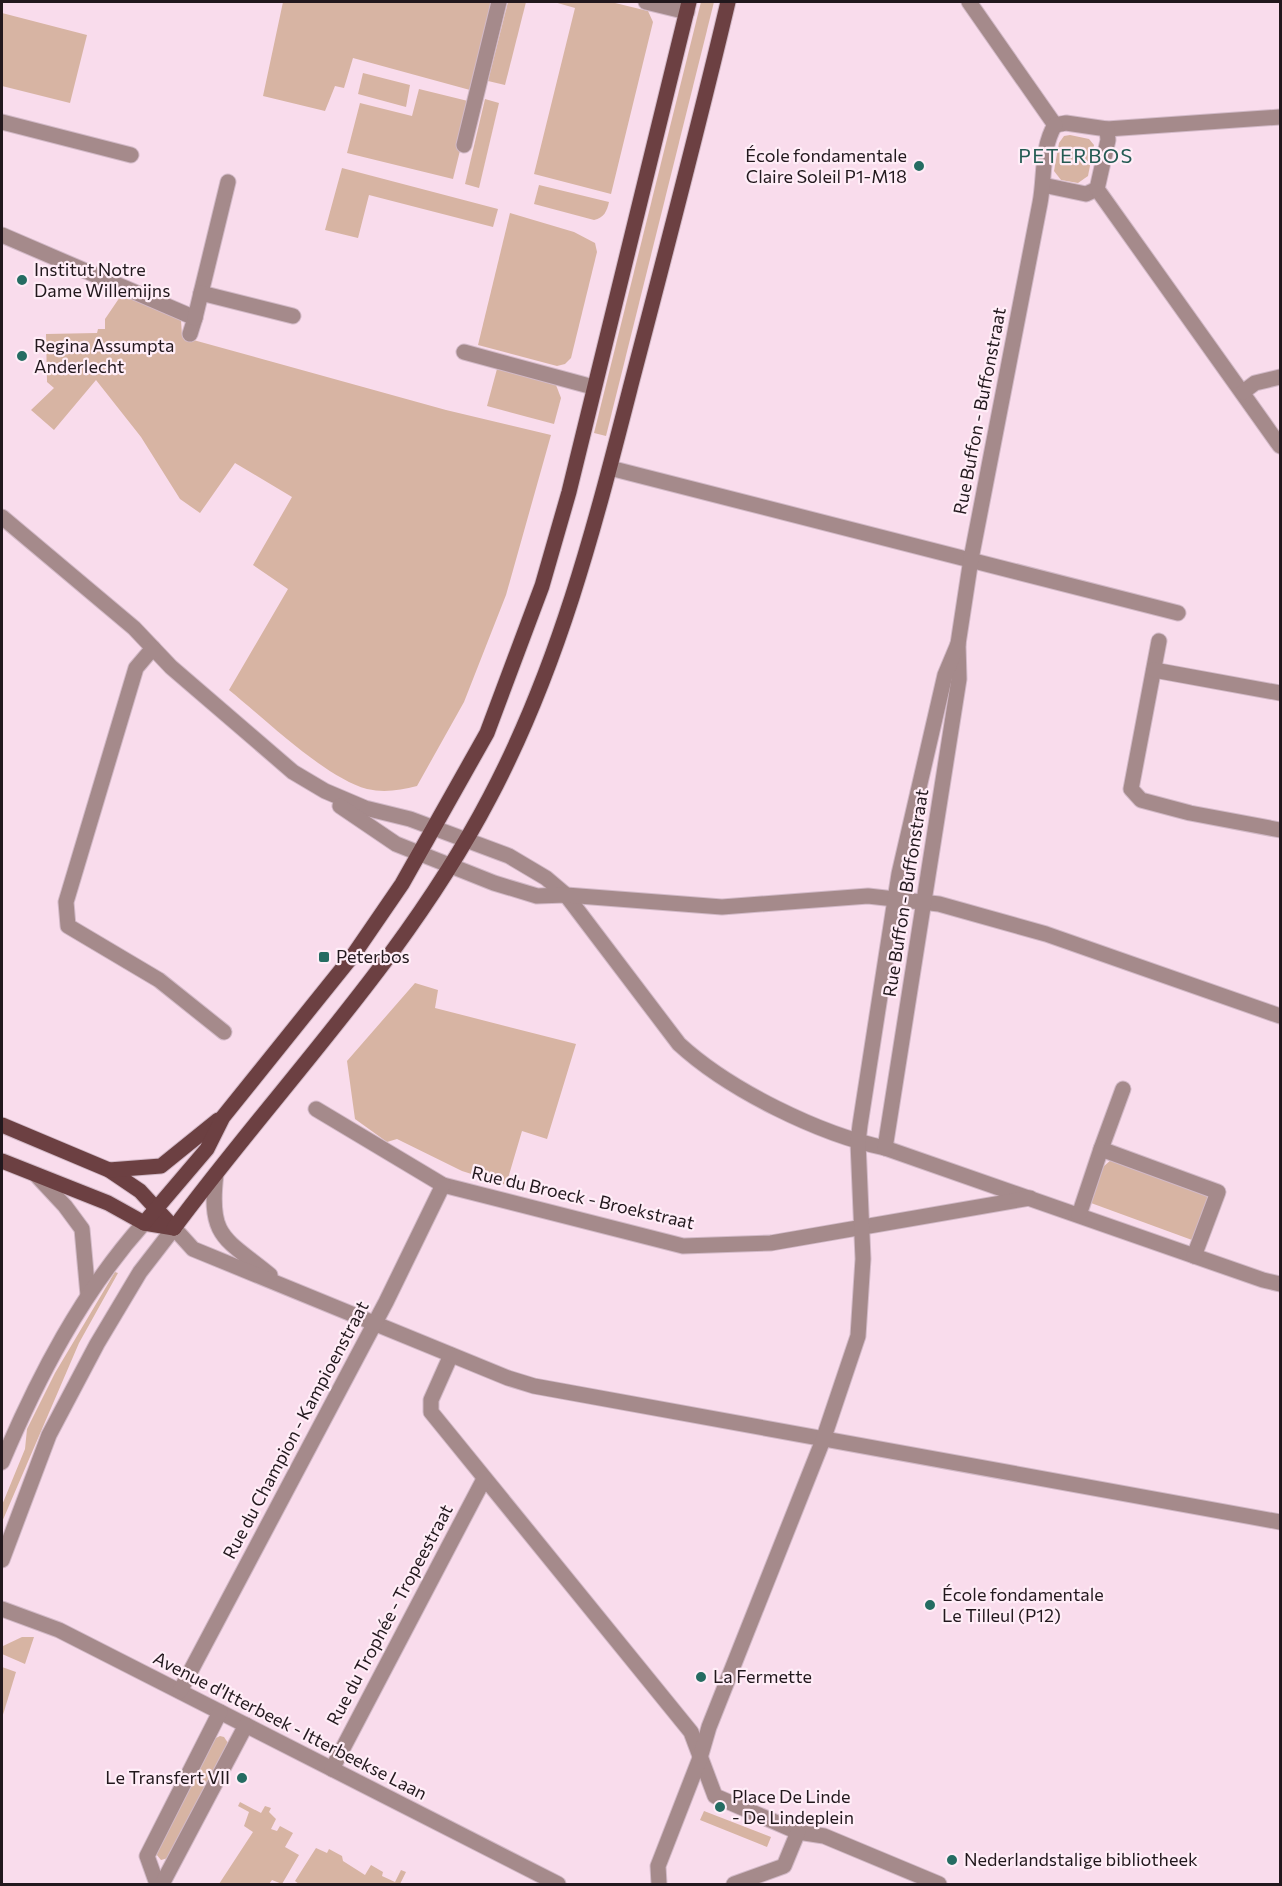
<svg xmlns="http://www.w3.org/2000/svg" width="1282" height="1886" font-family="Commissioner,sans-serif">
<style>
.green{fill:#d7b4a3}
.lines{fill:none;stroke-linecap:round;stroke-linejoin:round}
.minor-casing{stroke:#d2b9c7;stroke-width:17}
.major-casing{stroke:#d2b9c7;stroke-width:17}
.minor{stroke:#a58a8b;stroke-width:15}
.major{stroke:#6c4042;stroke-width:15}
.poi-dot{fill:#256c62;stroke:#ffedf7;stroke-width:2}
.labels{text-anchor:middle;stroke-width:4.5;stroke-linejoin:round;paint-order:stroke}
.poi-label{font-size:18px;fill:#22181d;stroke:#ffedf7;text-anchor:start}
.street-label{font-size:18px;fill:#22181d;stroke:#ffedf7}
.neighbourhood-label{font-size:20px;letter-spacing:1.5px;fill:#245b53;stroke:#ffedf7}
</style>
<rect width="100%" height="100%" fill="#f9dcec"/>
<g class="green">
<path d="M 283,2 L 492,2 L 470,90 L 353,58 L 344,88 L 335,86 L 325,111 L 263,96 Z"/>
<path d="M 508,2 L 526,2 L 505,85 L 488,81 Z"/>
<path d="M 554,2 L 611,2 L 648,11 L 653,22 L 611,194 L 534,174 L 575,8 Z"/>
<path d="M 701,2 L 714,2 L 606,436 L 594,433 Z"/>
<path d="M 2,13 L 87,35 L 70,103 L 2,86 Z"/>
<path d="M 363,73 L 410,85 L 406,107 L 358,94 Z"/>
<path d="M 419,89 L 472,102 L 453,179 L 347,153 L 360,103 L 412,116 Z"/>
<path d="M 485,99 L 499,103 L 479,188 L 465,184 Z"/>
<path d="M 1070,135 L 1089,139 L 1094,145 L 1088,176 L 1078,183 L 1061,180 L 1054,171 L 1059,143 L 1064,136 Z"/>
<path d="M 342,168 L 498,209 L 493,227 L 369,195 L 358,238 L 325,230 Z"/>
<path d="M 539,185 L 609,202 C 607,211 604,218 594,220 L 534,204 Z"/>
<path d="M 510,213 L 574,232 L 595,243 L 597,252 L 571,358 L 565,364 L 557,366 L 478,345 Z"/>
<path d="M 122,294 L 181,320 L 182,336 L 197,341 L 446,410 L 551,435 L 506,595 L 464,702 L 417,786 C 400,790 385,793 367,789 C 324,777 265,719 229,690 L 288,589 L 253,565 L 292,497 L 235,463 L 200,513 L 180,499 L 141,437 L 96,380 L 54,430 L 31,410 L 54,388 L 47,382 L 46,334 L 97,333 L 98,329 L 105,329 L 105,319 Z"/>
<path d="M 497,369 L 556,385 L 561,398 L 554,424 L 487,406 Z"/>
<path d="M 415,983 L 438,990 L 435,1008 L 576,1044 L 547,1139 L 522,1131 L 506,1185 L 462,1171 L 397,1139 L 387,1142 L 355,1119 L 347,1061 Z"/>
<path d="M 1112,1159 L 1201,1190 L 1207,1196 L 1207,1201 L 1192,1240 L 1091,1203 L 1103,1167 Z"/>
<path d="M 115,1272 L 118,1273 L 79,1343 L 2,1522 L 2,1505 L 25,1449 L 27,1429 L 55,1373 Z"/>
<path d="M 22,1637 L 34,1637 L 25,1664 L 2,1654 L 3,1646 Z"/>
<path d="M 2,1667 L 16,1672 L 2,1718 Z"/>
<path d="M 220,1736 L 224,1737 L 228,1743 L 168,1858 L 161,1860 L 156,1854 L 214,1739 Z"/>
<path d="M 240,1802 L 261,1813 L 265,1806 L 271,1808 L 269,1812 L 276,1819 L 271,1829 L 277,1831 L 280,1826 L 293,1833 L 285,1847 L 299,1855 L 282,1884 L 272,1880 L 269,1884 L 219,1884 L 253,1832 L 244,1826 L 249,1812 L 238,1806 Z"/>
<path d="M 704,1811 L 771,1837 L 767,1847 L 700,1820 Z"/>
<path d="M 316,1848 L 327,1853 L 329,1849 L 342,1856 L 343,1861 L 365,1875 L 371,1865 L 383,1872 L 382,1876 L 395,1882 L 401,1870 L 406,1872 L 400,1884 L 299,1884 L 295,1881 Z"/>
</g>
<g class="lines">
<defs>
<g id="minor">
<path d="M 646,2 L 687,12"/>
<path d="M 969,2 L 1055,125"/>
<path d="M 2,122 L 131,155"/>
<path d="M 1055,125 L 1066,123 L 1107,129 L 1280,117"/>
<path d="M 464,145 L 499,2"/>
<path d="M 1043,185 L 1086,194 L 1097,189"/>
<path d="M 1097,189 L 1280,446"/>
<path d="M 1097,189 L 1108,140 L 1107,129"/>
<path d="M 2,235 L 195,318 L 190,334"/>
<path d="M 201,293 L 228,182"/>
<path d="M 195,318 L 201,293 L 293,316"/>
<path d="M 464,352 L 593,387"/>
<path d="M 1243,392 L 1255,383 L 1280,377"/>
<path d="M 610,468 L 1178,613"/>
<path d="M 2,517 L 134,628 L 171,667 L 293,772 L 325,791 L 365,808 L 410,819 L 509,856 L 546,878 L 566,895 L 679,1044 C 729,1090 819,1134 885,1148 L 1263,1280 L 1280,1284"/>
<path d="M 1159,641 L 1131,789 L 1141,800 L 1190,813 L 1280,830"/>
<path d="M 153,648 L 136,668 L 66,902 L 68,926 L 159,980 L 224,1032"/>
<path d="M 1154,670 L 1280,693"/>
<path d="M 340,806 L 396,844 L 494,883 L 537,896 L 566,895 L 722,907 L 868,896 L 939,904 L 1046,934 L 1280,1016"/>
<path d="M 316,1109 L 443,1185 L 683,1246 L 771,1243 L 1030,1198"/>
<path d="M 885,1148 L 959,679 L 958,644 L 971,559 L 1040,203 C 1045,178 1041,148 1055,125"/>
<path d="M 1101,1149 L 1123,1089"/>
<path d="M 216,1174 C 208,1238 225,1238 270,1275"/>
<path d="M 37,1176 L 65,1206 L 82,1229 L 88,1295"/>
<path d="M 1079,1215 L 1101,1149 L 1218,1192 L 1194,1256"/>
<path d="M 451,1355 L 431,1400 L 431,1412 L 691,1732 L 715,1796 L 798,1832 L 824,1836 L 939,1884"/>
<path d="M 2,1462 C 38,1377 82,1292 144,1223"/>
<path d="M 2,1560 L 49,1435 L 97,1344 L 140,1272 L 174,1228 L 193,1249 L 508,1378 L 534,1386 L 1280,1522"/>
<path d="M 2,1609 L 59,1630 L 558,1884"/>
<path d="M 180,1691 L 386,1302 L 443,1185"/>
<path d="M 332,1769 L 484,1479"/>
<path d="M 157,1884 L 147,1856 L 220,1712"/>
<path d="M 162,1884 L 246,1725"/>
<path d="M 659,1884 L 658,1866 L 700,1758 L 709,1727 L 823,1440 L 858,1336 L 863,1259 L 858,1142 L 860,1125 L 899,874 L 945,675 L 958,644"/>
<path d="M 734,1884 L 784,1866 L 798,1832"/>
</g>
<g id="major">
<path d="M 2,1125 L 109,1170 L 140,1191 L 174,1228"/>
<path d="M 2,1161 L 108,1203 L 144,1223 L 174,1228"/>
<path d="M 109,1170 L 161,1166 L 218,1120"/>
<path d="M 144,1223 L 207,1149 L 223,1117 L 354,954 L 402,884 L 487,733 L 542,586 L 569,492 L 689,2"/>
<path d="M 174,1228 C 281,1084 406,958 490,797 C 560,664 595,525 632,381 C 665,255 698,129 728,2"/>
</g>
</defs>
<use href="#minor" class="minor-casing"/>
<use href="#major" class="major-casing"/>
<use href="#minor" class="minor"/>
<use href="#major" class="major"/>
</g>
<g class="poi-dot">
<circle cx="919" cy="166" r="6"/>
<circle cx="22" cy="280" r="6"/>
<circle cx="22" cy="356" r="6"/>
<rect x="318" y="951" width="12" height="12" rx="3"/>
<circle cx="930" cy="1605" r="6"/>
<circle cx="701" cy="1677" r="6"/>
<circle cx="242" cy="1778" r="6"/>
<circle cx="720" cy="1807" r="6"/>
<circle cx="952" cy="1860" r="6"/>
</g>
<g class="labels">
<g class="poi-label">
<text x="907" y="162" text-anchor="end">École fondamentale<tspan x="907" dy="21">Claire Soleil P1-M18</tspan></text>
<text x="34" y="276">Institut Notre<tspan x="34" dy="21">Dame Willemijns</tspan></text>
<text x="34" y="352">Regina Assumpta<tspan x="34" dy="21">Anderlecht</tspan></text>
<text x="336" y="963">Peterbos</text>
<text x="942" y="1601">École fondamentale<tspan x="942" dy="21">Le Tilleul (P12)</tspan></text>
<text x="713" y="1683">La Fermette</text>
<text x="230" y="1784" text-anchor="end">Le Transfert VII</text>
<text x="732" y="1803">Place De Linde<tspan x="732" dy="21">- De Lindeplein</tspan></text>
<text x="964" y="1866">Nederlandstalige bibliotheek</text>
</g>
<g class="street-label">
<text transform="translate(980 411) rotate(-79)" y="6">Rue Buffon - Buffonstraat</text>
<text transform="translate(906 893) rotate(-81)" y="6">Rue Buffon - Buffonstraat</text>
<text transform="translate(583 1198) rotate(13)" y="6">Rue du Broeck - Broekstraat</text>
<text transform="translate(296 1430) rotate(-62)" y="6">Rue du Champion - Kampioenstraat</text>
<text transform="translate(390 1615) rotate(-62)" y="6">Rue du Trophée - Tropeestraat</text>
<text transform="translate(290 1726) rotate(27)" y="6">Avenue d'Itterbeek - Itterbeekse Laan</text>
</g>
<g class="neighbourhood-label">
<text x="1076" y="163">PETERBOS</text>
</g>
</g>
<rect width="1282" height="1886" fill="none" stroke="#22181d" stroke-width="6"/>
</svg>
